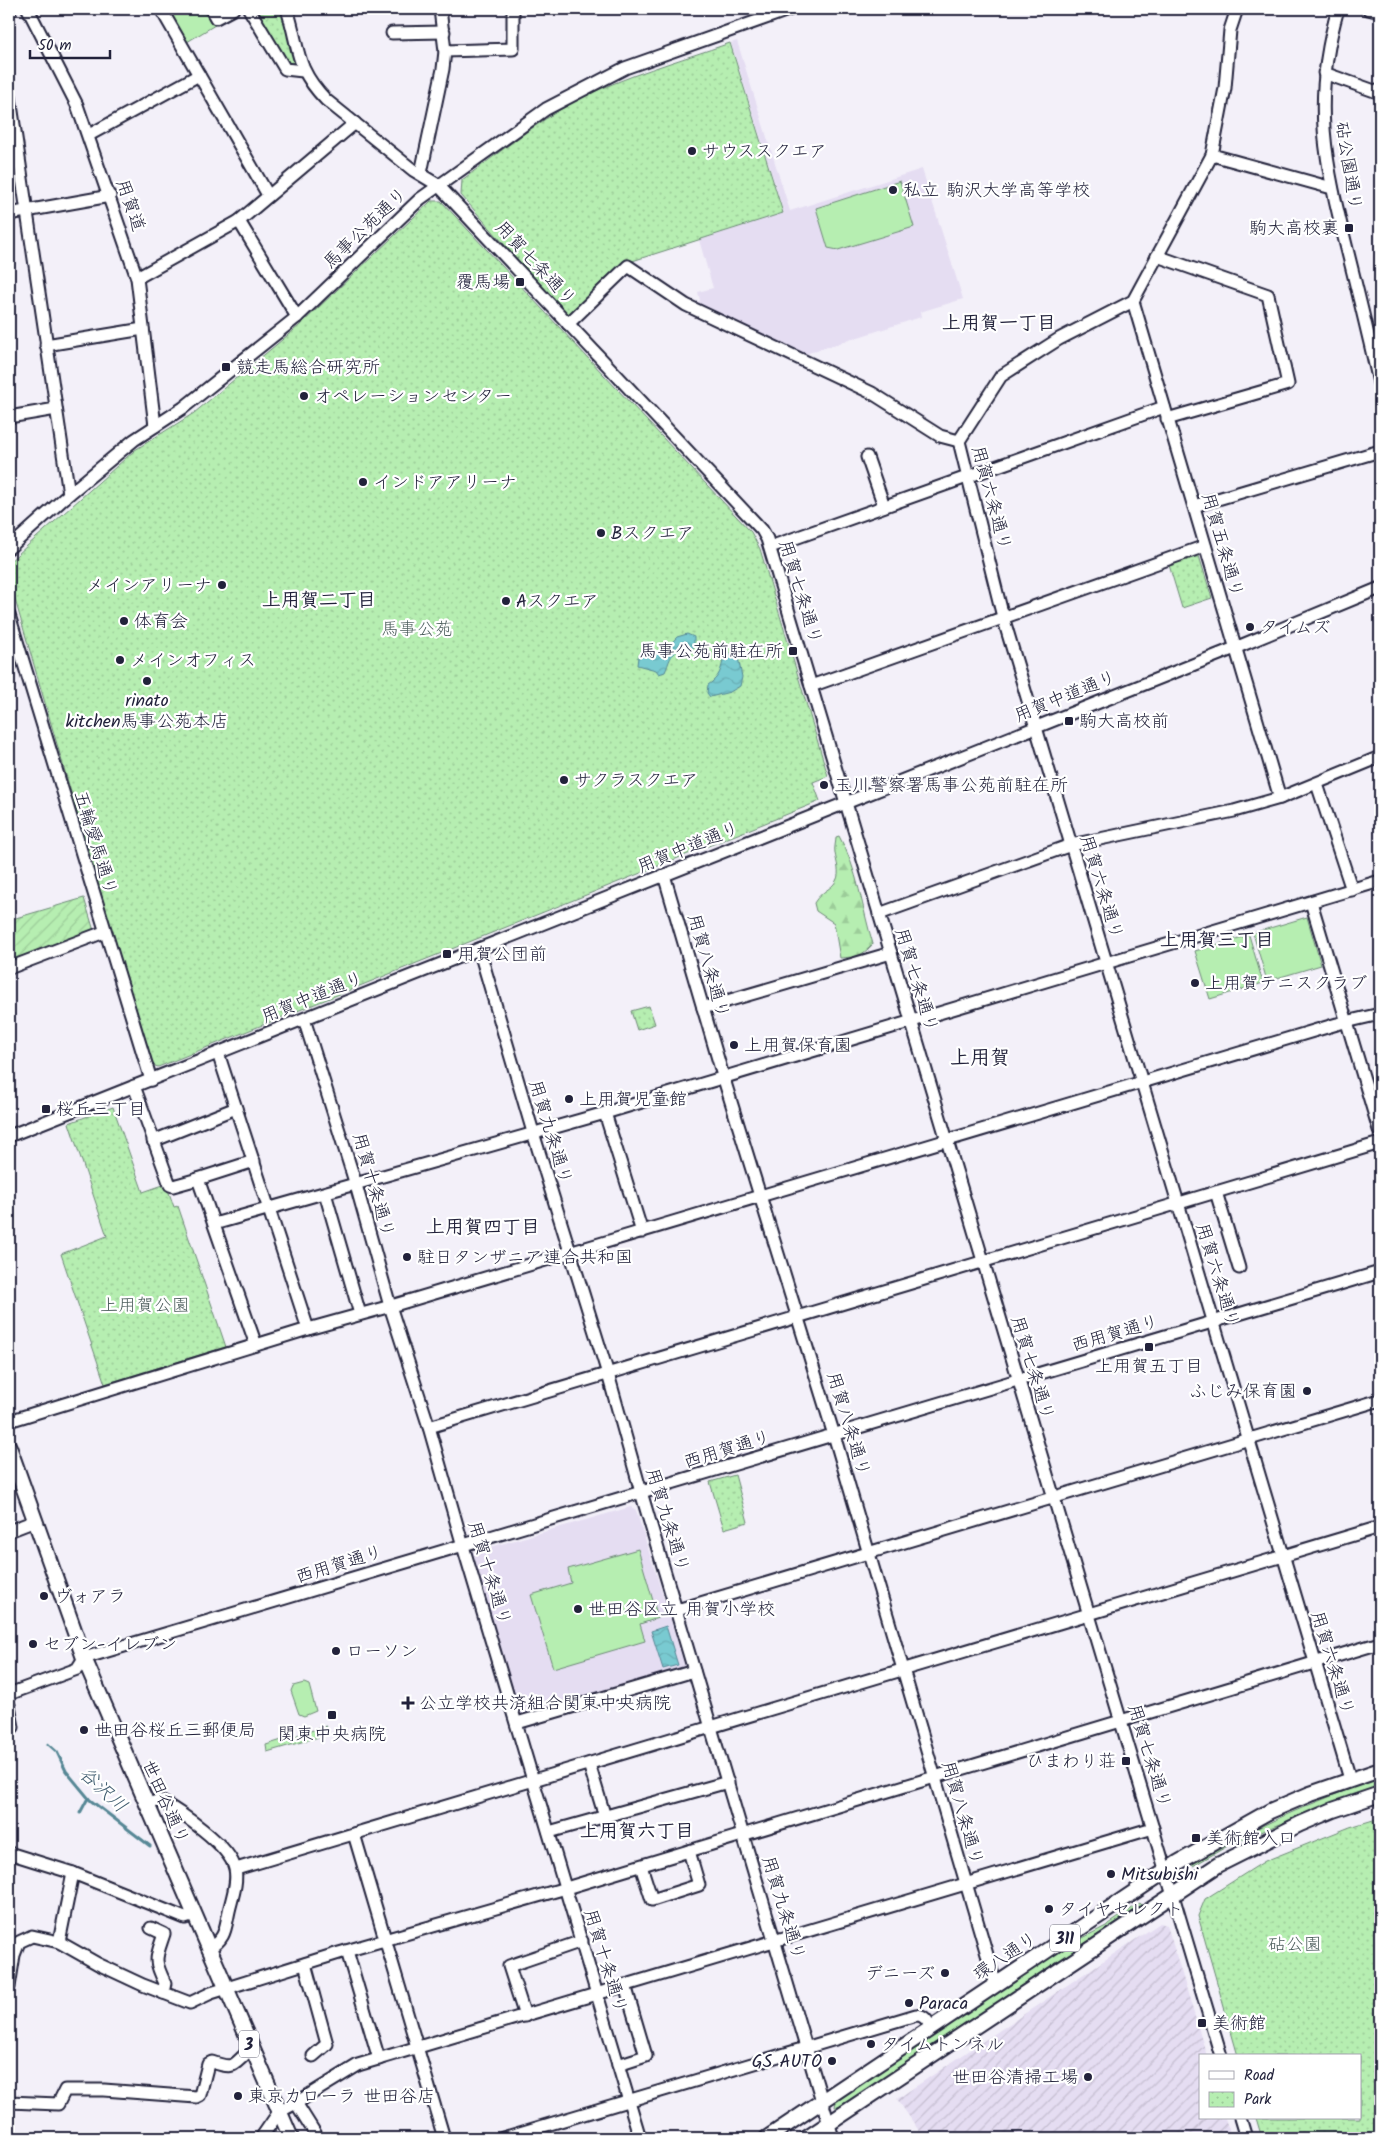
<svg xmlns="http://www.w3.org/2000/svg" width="1389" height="2147" font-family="Kalam,'Klee One',sans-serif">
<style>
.built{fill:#e5ddf2}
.industrial{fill:url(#industrial-furrows)}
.grass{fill:#b6eeb1;stroke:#6c8876}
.forest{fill:url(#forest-firs);stroke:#6c8876}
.park{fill:url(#park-dots);stroke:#6c8876}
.garden{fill:url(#garden-furrows);stroke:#6c8876}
.water{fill:url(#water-waves);stroke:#568795}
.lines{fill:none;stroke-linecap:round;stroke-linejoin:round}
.stream{stroke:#568795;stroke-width:3}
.minor-casing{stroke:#22223b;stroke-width:15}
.major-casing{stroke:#22223b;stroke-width:18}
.minor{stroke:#fff;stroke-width:11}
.major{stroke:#fff;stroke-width:14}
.poi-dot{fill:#22223b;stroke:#fff;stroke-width:2}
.labels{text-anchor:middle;stroke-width:4.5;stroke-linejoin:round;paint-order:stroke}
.shield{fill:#fff;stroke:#646476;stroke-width:1}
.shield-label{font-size:16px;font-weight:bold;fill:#22223b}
.poi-label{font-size:18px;fill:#22223b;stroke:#fff;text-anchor:start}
.street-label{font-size:18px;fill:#22223b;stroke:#fff}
.park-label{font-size:18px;fill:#4e5f5e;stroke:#fff}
.neighbourhood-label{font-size:19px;font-weight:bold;fill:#22223b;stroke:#fff}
.water-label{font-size:19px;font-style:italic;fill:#405d70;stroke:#fff}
.quarter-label{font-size:20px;font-weight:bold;fill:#22223b;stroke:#fff}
</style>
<defs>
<pattern id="industrial-furrows" width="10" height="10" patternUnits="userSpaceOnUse" patternTransform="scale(1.25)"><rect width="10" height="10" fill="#e5ddf2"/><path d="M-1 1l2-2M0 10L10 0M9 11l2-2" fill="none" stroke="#c4bdd0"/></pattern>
<pattern id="forest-firs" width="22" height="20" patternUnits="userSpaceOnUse" patternTransform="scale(1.25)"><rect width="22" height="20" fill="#b6eeb1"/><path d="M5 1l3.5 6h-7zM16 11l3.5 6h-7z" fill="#9ccc99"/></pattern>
<pattern id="park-dots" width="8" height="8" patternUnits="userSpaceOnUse" patternTransform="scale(1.25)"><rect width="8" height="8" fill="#b6eeb1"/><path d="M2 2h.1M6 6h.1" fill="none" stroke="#9ccc99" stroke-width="1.8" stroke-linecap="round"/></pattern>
<pattern id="garden-furrows" width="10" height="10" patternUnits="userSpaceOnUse" patternTransform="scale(1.25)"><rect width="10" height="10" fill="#b6eeb1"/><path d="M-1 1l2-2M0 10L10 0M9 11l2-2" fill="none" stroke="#9ccc99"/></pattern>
<pattern id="water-waves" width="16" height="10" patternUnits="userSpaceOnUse" patternTransform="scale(1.25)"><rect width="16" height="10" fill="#79cad1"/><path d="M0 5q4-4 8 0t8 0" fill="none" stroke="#68adb4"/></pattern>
</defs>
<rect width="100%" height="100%" fill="#f3f0f9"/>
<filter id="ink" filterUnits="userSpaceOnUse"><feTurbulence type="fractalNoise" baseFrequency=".02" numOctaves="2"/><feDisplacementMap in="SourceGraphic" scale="10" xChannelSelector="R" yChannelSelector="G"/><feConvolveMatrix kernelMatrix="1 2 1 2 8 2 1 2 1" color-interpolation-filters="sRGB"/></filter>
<g filter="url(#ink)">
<g class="built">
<path d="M 737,41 L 790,211 L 922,169 L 963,299 L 920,312 L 921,317 L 802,355 L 696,306 L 700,300 L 698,292 L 713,288 L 699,240 L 784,213 L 731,43 Z"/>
<path d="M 631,1507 L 636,1510 L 685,1666 L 683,1670 L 524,1716 L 520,1714 L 473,1552 Z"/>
</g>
<path class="industrial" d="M 1160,1923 L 1167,1925 L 1207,2056 L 1200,2056 L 1200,2118 L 1225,2118 L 1231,2138 L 924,2138 L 897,2099 Z"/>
<g class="grass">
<path d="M 167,9 L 205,9 L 215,25 L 187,42 Z"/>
<path d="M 900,181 L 914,227 L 838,250 L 828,248 L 816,208 Z"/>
<path d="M 1307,917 L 1321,965 L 1267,981 L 1253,933 Z"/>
<path d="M 1249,935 L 1263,983 L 1210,999 L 1195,951 Z"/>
<path d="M 638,1549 L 658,1618 L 640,1624 L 645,1641 L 553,1668 L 531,1595 L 571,1583 L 568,1569 Z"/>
<path d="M 304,1683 L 309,1685 L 316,1711 L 304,1716 L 299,1714 L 291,1691 L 293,1686 Z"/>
<path d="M 326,1726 L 329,1734 L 267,1752 L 266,1745 Z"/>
<path d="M 1380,1778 L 1380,1787 L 1328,1804 L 1231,1844 L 1193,1866 L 1191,1864 C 1251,1828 1314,1801 1380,1778 Z"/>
<path d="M 1140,1903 L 1142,1905 L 840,2107 L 835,2107 L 836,2101 L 1069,1945 L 1106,1926 Z"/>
</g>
<path class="forest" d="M 839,836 C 858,869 862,909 873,944 C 862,956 857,957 840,958 L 834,923 L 816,911 L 814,903 C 822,890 831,890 836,881 C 841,873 836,861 835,853 C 834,848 836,842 836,837 Z"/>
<g class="park">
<path d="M 252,9 L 283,9 L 298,67 L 287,65 Z"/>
<path d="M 730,43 L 783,213 L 626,263 L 568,317 L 461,195 L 462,180 C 499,153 535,123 575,101 C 624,76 678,61 730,43 Z"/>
<path d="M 431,201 L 441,201 L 751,532 L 760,549 L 828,776 L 813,782 L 820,801 L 158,1067 L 150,1064 L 9,579 L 9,562 L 135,450 L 194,413 L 300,325 Z"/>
<path d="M 1199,556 L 1212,598 L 1182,608 L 1169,565 Z"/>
<path d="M 649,1006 L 655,1024 L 637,1030 L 631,1011 Z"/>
<path d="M 113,1107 L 143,1192 L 166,1184 L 174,1207 L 178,1206 L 226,1347 L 105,1384 L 61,1254 L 107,1236 L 69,1123 Z"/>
<path d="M 735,1475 L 748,1522 L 724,1529 L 710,1482 Z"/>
<path d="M 1380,1818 L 1380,2138 L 1262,2138 L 1256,2118 L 1360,2118 L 1360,2056 L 1238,2056 L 1198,1916 L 1205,1899 L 1265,1861 L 1350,1827 Z"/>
</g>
<path class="garden" d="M 84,898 L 94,931 L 14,960 L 9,944 L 9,920 Z"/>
<g class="water">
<path d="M 687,634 L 694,637 L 694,647 C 689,650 687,649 681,650 C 670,651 669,664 665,672 L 659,674 L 656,670 L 637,665 L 638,657 L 643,649 L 661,654 L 677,637 Z"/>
<path d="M 731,653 L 738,657 L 742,677 L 740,686 L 730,692 L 710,697 L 707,693 L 708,685 C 720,677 721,670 724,656 Z"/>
<path d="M 666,1626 L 678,1665 L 663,1669 L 651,1631 Z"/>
</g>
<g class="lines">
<g class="stream">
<path d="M 48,1744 L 57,1752 L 66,1771 L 90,1800 L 150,1846"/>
<path d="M 80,1813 L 88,1798"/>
</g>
<defs>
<g id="minor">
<path d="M 9,9 L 11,9"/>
<path d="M 28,9 L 77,105 L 137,278 L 155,426"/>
<path d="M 161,9 L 268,195"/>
<path d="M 211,9 L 216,18 L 233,9"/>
<path d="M 249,9 L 285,69 L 303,71"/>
<path d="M 287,9 C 300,49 294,67 326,100 L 413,170 L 438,185 L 762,530 L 767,539 L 1221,2056"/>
<path d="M 1338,9 C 1311,102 1325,162 1348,253 C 1359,297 1370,342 1380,387"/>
<path d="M 1368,9 L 1380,12"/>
<path d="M 392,33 L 444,32"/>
<path d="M 445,51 L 513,49 L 513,9"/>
<path d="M 1324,73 L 1380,93"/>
<path d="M 9,91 L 69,494"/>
<path d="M 89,135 L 199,75"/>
<path d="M 1212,155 L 1332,188"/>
<path d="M 421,173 L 443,69 L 445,51 L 440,9"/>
<path d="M 9,214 L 110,196"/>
<path d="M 239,221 L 297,317"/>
<path d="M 1157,256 L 1268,295 L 1288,384 L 1167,419"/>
<path d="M 137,278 L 239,221 L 355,123"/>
<path d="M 1133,301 L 1280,798"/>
<path d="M 568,324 L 628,266 L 686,305 L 872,393 L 940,436 L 959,441 L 1003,617 L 1350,1779"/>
<path d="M 46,345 L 143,329"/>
<path d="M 9,417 L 56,409"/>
<path d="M 959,441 L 1001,376 L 1059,339 L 1133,301 L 1212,155 L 1225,88 L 1230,30 L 1237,9"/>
<path d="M 867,457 L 884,506"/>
<path d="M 1194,506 L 1380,451"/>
<path d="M 770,547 L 1164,407"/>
<path d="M 9,548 L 69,494 L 134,440 L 183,408 L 297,317 L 420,199 L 546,109 L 625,68 L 791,9"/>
<path d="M 9,615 L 151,1080"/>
<path d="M 811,686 L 1205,546"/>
<path d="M 1317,784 L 1352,890"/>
<path d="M 664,875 L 723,1076 L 834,1435 L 996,1985"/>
<path d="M 1311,902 L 1380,1133"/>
<path d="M 879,914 L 1071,845 L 1234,811 L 1280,798 L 1380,757"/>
<path d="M 479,949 L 535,1139 L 608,1374 L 641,1492 L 833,2138"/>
<path d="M 9,968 L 104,932"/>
<path d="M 703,1008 L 891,953"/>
<path d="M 304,1019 L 356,1185 L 390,1306 L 429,1427 L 463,1546 L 640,2138"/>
<path d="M 218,1053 L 308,1329"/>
<path d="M 134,1086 L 170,1185 L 173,1186 L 198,1179 L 256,1345"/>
<path d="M 605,1113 L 642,1232"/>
<path d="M 9,1136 L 1235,648 L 1380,588"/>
<path d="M 153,1141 L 236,1108"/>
<path d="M 198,1179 L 254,1161"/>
<path d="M 1216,1192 L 1239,1268"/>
<path d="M 325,1193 L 360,1314"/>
<path d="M 214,1224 L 605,1113 L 1380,881"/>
<path d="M 9,1421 L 308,1329 L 398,1304 L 1337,1024 L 1380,1014"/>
<path d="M 429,1427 L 1380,1143"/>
<path d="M 9,1531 L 35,1521"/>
<path d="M 677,1610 L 1380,1400"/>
<path d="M 9,1694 L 77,1669 L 84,1658 L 1380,1272"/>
<path d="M 9,1705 L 13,1727 L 9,1731"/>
<path d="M 517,1723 L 694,1671"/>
<path d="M 589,1764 L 605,1817"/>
<path d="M 147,1805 L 159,1800 C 180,1812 230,1845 235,1869 C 238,1882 232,1898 229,1911 C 225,1929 226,1939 208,1949"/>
<path d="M 549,1832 L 728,1782"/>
<path d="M 354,1834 L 444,2138"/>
<path d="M 9,1853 L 73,1873 L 185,1918 L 195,1915"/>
<path d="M 641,1866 L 652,1900 L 699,1885 L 689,1851"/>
<path d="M 236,1869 L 1380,1527"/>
<path d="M 151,1928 L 164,1934 C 156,1958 153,1959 165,1983 L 163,1993"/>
<path d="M 59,1942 L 73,1873"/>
<path d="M 347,1951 L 379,2059"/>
<path d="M 305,1964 L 327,2044 L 313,2056"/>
<path d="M 9,1987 L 14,1955 L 19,1942 L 32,1936 L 59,1942 L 98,1964 L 143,1985 L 190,2003 L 211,1993 L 339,1953 L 566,1888 L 1380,1643"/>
<path d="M 525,2016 L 509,1966 L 582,1941"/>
<path d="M 618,2065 L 646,2056 L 625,1985"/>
<path d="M 9,2102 L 58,2104 L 65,2090 L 104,2090 L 196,2097 L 200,2095 L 208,2064 L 212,2062 C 238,2071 232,2063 252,2049"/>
<path d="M 296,2103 L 358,2065 L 1153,1828"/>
<path d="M 1240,2118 L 1246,2138"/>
<path d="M 261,2138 L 279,2112 L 296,2103 L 318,2138"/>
<path d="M 503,2138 L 916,2015 C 925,2015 927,2021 932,2028"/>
</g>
<g id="major">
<path d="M 9,1447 L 84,1658 L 291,2138"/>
<path d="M 767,2138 L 1179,1862 L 1270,1811 L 1310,1794 L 1380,1770"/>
<path d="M 807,2138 L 1218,1865 L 1300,1824 L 1333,1810 L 1380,1794"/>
</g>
</defs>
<use href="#minor" class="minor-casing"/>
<use href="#major" class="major-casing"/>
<use href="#minor" class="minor"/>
<use href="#major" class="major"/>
</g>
</g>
<g class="poi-dot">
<circle cx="692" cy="151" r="5"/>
<circle cx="893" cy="190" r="5"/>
<rect x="1344" y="223" width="10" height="10" rx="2.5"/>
<rect x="515" y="277" width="10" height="10" rx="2.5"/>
<rect x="221" y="362" width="10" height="10" rx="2.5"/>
<circle cx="304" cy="396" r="5"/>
<circle cx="363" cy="482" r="5"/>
<circle cx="601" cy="533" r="5"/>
<circle cx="222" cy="585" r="5"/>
<circle cx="506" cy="601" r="5"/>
<circle cx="124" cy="621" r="5"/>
<circle cx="1250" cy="627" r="5"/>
<rect x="788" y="646" width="10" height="10" rx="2.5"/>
<circle cx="120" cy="660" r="5"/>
<circle cx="147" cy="681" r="5"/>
<rect x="1064" y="716" width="10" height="10" rx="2.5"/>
<circle cx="564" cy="780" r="5"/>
<circle cx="824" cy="785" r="5"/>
<rect x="442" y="949" width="10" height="10" rx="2.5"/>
<circle cx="1195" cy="983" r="5"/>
<circle cx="734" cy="1045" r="5"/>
<circle cx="569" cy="1099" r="5"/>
<rect x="41" y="1104" width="10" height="10" rx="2.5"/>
<circle cx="407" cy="1257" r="5"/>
<rect x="1144" y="1342" width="10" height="10" rx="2.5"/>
<circle cx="1307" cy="1391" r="5"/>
<circle cx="44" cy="1596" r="5"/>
<circle cx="578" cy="1609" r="5"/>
<circle cx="33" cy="1644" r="5"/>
<circle cx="336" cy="1651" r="5"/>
<path d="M405.5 1695.5h5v5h5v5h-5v5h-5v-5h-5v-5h5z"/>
<rect x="327" y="1710" width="10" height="10" rx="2.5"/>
<circle cx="84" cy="1730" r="5"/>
<rect x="1121" y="1756" width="10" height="10" rx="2.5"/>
<rect x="1191" y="1833" width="10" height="10" rx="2.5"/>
<circle cx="1111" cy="1874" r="5"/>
<circle cx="1049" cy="1909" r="5"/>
<circle cx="945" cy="1973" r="5"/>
<circle cx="909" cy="2003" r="5"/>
<rect x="1197" y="2018" width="10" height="10" rx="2.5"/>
<circle cx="871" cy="2044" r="5"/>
<circle cx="832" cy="2061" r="5"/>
<circle cx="1088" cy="2077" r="5"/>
<circle cx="238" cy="2096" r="5"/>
</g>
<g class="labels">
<g class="shield">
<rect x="1050" y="1924.5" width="30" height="27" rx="4"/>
<rect x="239" y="2030.5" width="20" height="27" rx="4"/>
</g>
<g class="shield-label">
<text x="1065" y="1944">311</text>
<text x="249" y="2050">3</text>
</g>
<g class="poi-label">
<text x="702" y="157">サウススクエア</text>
<text x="903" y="196">私立 駒沢大学高等学校</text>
<text x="1339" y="234" text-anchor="end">駒大高校裏</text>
<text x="510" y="288" text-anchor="end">覆馬場</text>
<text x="236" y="373">競走馬総合研究所</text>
<text x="314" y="402">オペレーションセンター</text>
<text x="373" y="488">インドアアリーナ</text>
<text x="611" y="539">Bスクエア</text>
<text x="212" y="591" text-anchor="end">メインアリーナ</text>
<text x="516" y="607">Aスクエア</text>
<text x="134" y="627">体育会</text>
<text x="1260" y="633">タイムズ</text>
<text x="783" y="657" text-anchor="end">馬事公苑前駐在所</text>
<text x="130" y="666">メインオフィス</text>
<text x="147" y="706" text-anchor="middle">rinato<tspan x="147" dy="21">kitchen馬事公苑本店</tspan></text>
<text x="1079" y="727">駒大高校前</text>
<text x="574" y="786">サクラスクエア</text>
<text x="834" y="791">玉川警察署馬事公苑前駐在所</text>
<text x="457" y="960">用賀公団前</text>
<text x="1205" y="989">上用賀テニスクラブ</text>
<text x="744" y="1051">上用賀保育園</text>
<text x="579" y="1105">上用賀児童館</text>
<text x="56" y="1115">桜丘三丁目</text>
<text x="417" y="1263">駐日タンザニア連合共和国</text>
<text x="1149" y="1372" text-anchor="middle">上用賀五丁目</text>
<text x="1297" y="1397" text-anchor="end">ふじみ保育園</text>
<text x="54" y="1602">ヴォアラ</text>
<text x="588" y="1615">世田谷区立 用賀小学校</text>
<text x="43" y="1650">セブン-イレブン</text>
<text x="346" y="1657">ローソン</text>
<text x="419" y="1709">公立学校共済組合関東中央病院</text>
<text x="94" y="1736">世田谷桜丘三郵便局</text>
<text x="332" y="1740" text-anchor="middle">関東中央病院</text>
<text x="1116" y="1767" text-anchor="end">ひまわり荘</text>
<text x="1206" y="1844">美術館入口</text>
<text x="1121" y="1880">Mitsubishi</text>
<text x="1059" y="1915">タイヤセレクト</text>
<text x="935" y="1979" text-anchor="end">デニーズ</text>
<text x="919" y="2009">Paraca</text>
<text x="1212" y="2029">美術館</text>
<text x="881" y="2050">タイムトンネル</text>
<text x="822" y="2067" text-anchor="end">GS AUTO</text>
<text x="1078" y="2083" text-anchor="end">世田谷清掃工場</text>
<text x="248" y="2102">東京カローラ 世田谷店</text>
</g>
<g class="street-label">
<text transform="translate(1349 166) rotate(81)" y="6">砧公園通り</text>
<text transform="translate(131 205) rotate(71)" y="6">用賀道</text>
<text transform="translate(365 228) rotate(-44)" y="6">馬事公苑通り</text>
<text transform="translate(536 263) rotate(47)" y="6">用賀七条通り</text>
<text transform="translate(992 498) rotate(75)" y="6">用賀六条通り</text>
<text transform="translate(1223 545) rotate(74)" y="6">用賀五条通り</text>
<text transform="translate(801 592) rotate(73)" y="6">用賀七条通り</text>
<text transform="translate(1065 696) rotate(-22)" y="6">用賀中道通り</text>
<text transform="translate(96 843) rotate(73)" y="6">五輪愛馬通り</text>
<text transform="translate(688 847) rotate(-22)" y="6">用賀中道通り</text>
<text transform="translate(1102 887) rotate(73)" y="6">用賀六条通り</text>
<text transform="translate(709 966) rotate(74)" y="6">用賀八条通り</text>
<text transform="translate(917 980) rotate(73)" y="6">用賀七条通り</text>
<text transform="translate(312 997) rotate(-22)" y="6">用賀中道通り</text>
<text transform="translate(551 1132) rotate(73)" y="6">用賀九条通り</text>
<text transform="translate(374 1185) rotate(74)" y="6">用賀十条通り</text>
<text transform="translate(1218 1275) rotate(73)" y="6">用賀六条通り</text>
<text transform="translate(1115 1333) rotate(-16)" y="6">西用賀通り</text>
<text transform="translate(1033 1368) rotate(73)" y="6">用賀七条通り</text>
<text transform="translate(849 1424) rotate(73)" y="6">用賀八条通り</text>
<text transform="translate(727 1449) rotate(-17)" y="6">西用賀通り</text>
<text transform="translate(668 1520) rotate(73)" y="6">用賀九条通り</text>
<text transform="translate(339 1564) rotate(-17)" y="6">西用賀通り</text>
<text transform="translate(490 1573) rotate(73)" y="6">用賀十条通り</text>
<text transform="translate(1333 1663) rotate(73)" y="6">用賀六条通り</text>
<text transform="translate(1150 1756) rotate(73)" y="6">用賀七条通り</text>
<text transform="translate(166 1802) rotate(66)" y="6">世田谷通り</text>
<text transform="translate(963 1813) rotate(74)" y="6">用賀八条通り</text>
<text transform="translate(784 1908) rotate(73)" y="6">用賀九条通り</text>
<text transform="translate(1005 1956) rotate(-34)" y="6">環八通り</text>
<text transform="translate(606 1961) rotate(73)" y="6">用賀十条通り</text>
</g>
<g class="park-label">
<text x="417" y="635">馬事公苑</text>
<text x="145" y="1311">上用賀公園</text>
<text x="1295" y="1950">砧公園</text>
</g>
<g class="neighbourhood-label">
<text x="999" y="329">上用賀一丁目</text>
<text x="319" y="606">上用賀二丁目</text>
<text x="1217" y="946">上用賀三丁目</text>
<text x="483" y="1233">上用賀四丁目</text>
<text x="637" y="1837">上用賀六丁目</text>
</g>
<g class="water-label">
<text transform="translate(104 1789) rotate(43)" y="7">谷沢川</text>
</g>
<g class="quarter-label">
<text x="980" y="1064">上用賀</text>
</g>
</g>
<rect width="1389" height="2147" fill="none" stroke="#fff" stroke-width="30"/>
<rect x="15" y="15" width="1359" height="2117" fill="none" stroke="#22223b" stroke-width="2" filter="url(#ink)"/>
<rect x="1199" y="2054" width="162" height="65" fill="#ffffff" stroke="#a7a7b1"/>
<rect x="1209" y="2071" width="25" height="8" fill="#ffffff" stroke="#a7a7b1"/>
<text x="1244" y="2080" font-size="15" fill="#22223b">Road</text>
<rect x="1209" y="2092" width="25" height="15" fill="url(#park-dots)" stroke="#a7a7b1"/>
<text x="1244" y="2104" font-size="15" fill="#22223b">Park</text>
<path d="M30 50v8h80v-8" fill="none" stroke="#22223b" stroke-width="2.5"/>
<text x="38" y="50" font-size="15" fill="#22223b" stroke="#ffffff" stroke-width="4" paint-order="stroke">50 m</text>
</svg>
